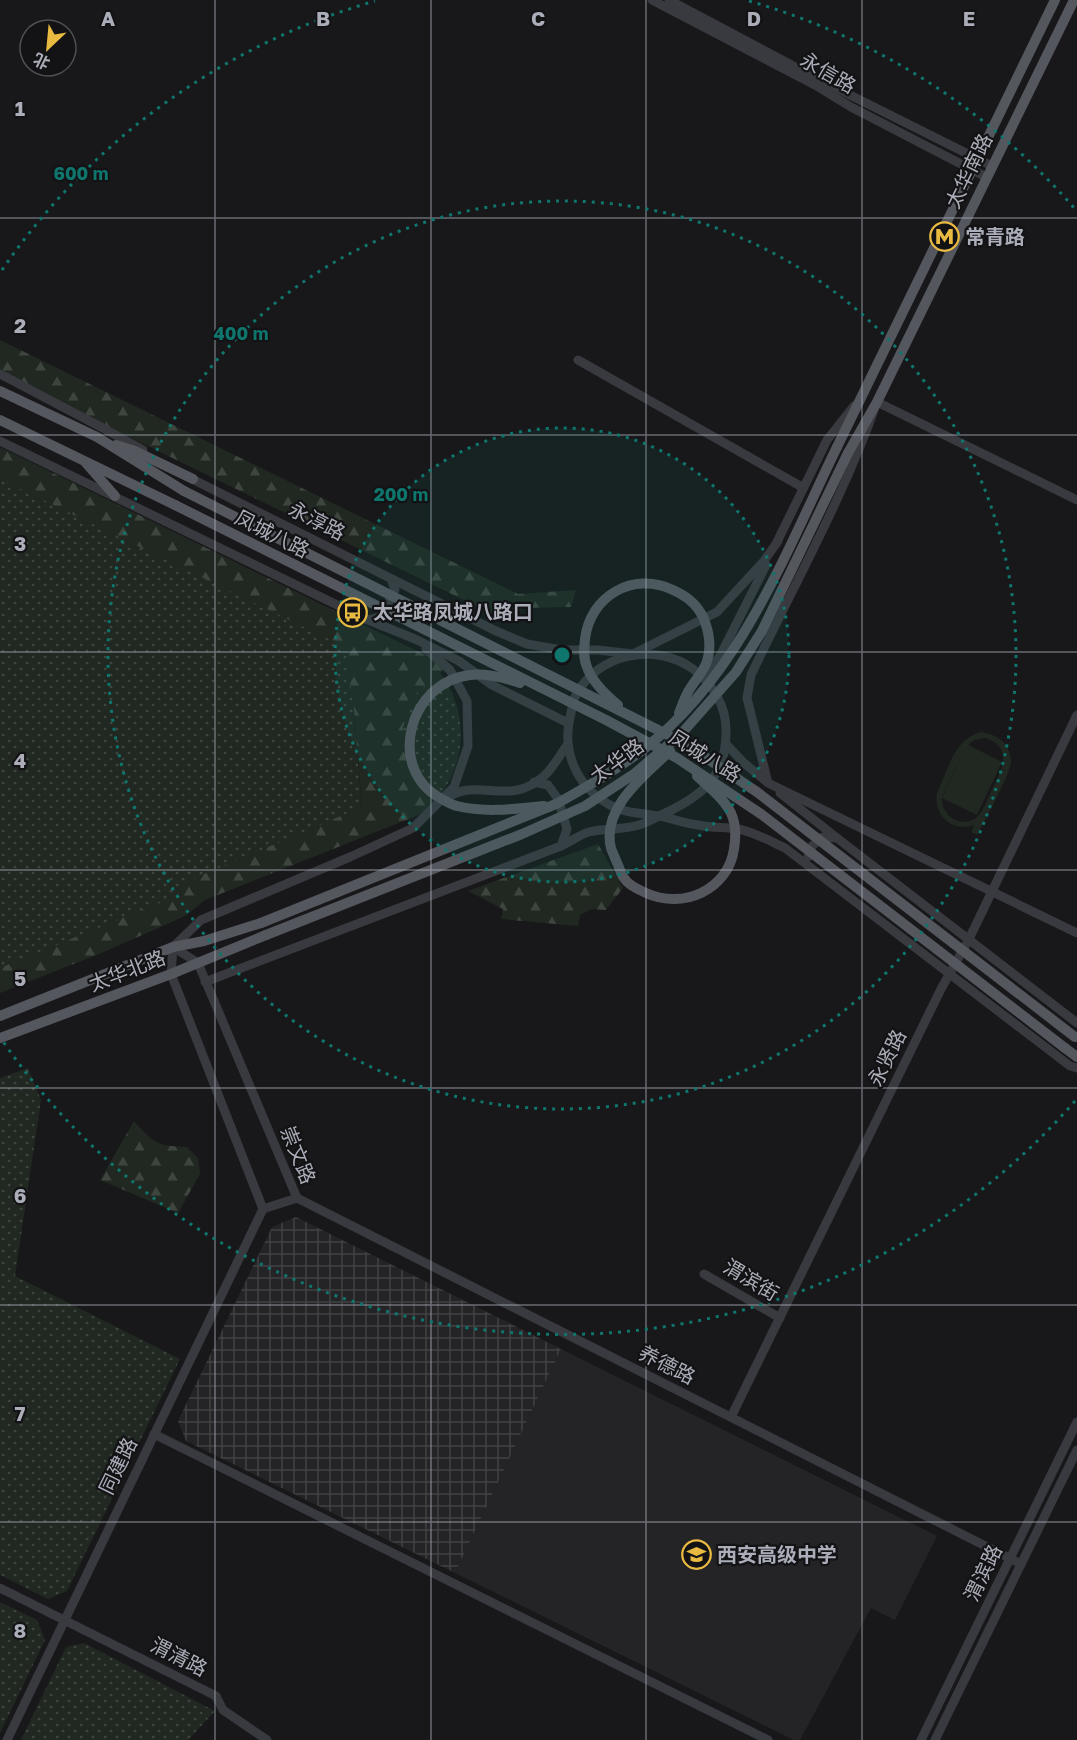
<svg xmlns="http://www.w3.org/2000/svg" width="1077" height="1740" font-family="'Golos Text','Noto Sans SC',sans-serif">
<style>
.built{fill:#242427}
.industrial{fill:url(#industrial-grid)}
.grass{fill:url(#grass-dots)}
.forest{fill:url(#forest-firs)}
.garden{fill:#202821;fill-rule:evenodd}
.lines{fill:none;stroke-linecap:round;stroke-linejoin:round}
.minor{stroke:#393a3f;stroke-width:9}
.major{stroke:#55575e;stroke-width:10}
.major-bridge{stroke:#55575e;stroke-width:10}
.grid{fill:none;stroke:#abaeb9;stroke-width:1.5;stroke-opacity:0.55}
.ring{fill:none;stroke:#0f766e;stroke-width:3;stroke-dasharray:3 6}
.labels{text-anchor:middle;stroke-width:4.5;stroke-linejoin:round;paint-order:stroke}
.street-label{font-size:20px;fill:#abaeb9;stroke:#131315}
.poi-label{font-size:20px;font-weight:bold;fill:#abaeb9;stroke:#131315;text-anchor:start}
.grid-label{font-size:20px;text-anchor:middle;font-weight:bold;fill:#abaeb9;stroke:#131315;stroke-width:4.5;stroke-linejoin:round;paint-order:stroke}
.centre{fill:#0f766e;stroke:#131315;stroke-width:3}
.ring-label{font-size:18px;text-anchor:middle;font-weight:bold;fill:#0f766e;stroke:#131315;stroke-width:4.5;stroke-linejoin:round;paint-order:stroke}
</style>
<defs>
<pattern id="industrial-grid" width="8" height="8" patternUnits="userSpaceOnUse" patternTransform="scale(1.5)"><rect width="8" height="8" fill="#242427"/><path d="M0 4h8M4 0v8" fill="none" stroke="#414144"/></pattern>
<pattern id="grass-dots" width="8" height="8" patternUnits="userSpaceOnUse" patternTransform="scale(1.5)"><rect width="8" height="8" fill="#202821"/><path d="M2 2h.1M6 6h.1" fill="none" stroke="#3e453f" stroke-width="1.8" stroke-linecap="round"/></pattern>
<pattern id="forest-firs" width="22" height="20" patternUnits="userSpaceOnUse" patternTransform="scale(1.5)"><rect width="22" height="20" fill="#202821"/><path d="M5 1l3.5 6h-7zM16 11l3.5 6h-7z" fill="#3e453f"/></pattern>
</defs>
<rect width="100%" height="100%" fill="#18181a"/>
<path class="built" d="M 561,1349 L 937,1536 L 895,1620 L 871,1608 L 800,1740 L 794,1740 L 455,1573 Z"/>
<path class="industrial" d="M 296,1217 L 561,1349 L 455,1573 L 186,1441 L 178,1421 L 272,1227 Z"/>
<g class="grass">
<path d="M 0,476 L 349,648 L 362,812 L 166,905 L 0,969 Z"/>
<path d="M 384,635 C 402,644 421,653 435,667 C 469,703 470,766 434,801 C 426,808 416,813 407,819 L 382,637 Z"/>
<path d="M 28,1068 L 41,1100 L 15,1276 L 180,1359 L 67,1591 L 48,1599 L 0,1575 L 0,1078 Z"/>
<path d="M 0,1602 L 37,1620 L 45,1640 L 0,1733 Z"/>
<path d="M 84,1643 L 215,1711 L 188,1740 L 21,1740 L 66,1647 Z"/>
</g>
<g class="forest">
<path d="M 0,340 L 518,594 L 576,590 L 571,607 L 523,608 L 505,620 L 0,374 Z"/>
<path d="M 0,447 L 448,666 L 416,694 L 403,727 L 411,771 L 438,799 L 426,812 L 205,900 L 185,916 L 104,952 L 0,993 L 0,968 L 162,902 L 195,878 L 362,807 L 354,710 L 345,647 L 0,479 Z"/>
<path d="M 598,844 L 623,888 L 606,910 L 592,909 L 580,915 L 578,926 L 501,919 L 503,909 L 468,891 Z"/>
<path d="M 134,1121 C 154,1143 156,1146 187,1147 L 198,1158 L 200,1174 L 178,1213 L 100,1180 Z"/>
</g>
<path class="garden" d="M 981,732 C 997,734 1011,744 1011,762 C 1011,772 984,823 977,835 L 971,832 L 974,825 C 952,833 933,815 937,793 C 947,771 955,738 981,732 ZM 985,738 C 1016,748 1000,772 991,792 C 987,799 984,811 977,817 C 962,830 940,815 942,797 L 966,746 L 942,798 L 977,815 L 1002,762 L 968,745 L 974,740 Z"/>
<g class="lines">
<g class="minor">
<path d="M 652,0 L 815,85 L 851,107 L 986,177"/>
<path d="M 669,0 L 814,77 L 992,166"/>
<path d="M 578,360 L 802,487"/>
<path d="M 0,374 L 99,426 L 143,450"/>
<path d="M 0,441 L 368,620 L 415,639 L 459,661 L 492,685 L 568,723"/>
<path d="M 188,477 L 496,631 L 527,644 L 562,650 L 598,650 L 633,654 L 717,612 L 764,561 L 778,541"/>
<path d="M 1077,500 L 877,402 C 844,496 794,585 751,675 L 747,698 L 768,783 L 1077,933"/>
<path d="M 776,544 L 827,440 L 854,406"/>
<path d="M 368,620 L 381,617 L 395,590 L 391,579"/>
<path d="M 704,677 L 720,656 L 766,565"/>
<path d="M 727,745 L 744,763 L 767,782"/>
<path d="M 534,782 L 548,785 L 558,799 L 567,829 L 561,846"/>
<path d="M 780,793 L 837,838 L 1077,1023"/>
<path d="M 447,798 C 478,776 509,808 544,776 C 553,768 560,755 567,745"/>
<path d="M 808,857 L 812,846 L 823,837 L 837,838"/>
<path d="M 173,947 L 201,920 L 350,857 L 413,828 L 454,787 L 468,746 L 467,701 L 450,670 L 426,649"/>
<path d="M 173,947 L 171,974 L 263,1209 L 297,1198"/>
<path d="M 173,947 L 198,963 L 297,1198"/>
<path d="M 205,982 L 561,846 C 570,842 579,835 589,832 C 605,828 623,830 639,825 C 646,823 652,819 659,816 C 699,798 727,779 726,730 C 726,706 713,684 693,669 C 656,642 598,653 576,695 C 573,700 572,707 571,713 C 561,749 575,786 610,805 C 624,813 642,813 658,816 C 671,818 684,823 698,825 C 711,828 725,827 738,829 C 754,832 770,841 785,848 L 1070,1066 L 1077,1068"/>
<path d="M 297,1198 L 1021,1564"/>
<path d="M 704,1274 L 780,1318"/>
<path d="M 731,1417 L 941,989 L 969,939 L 1077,715"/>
<path d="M 154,1434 L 768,1740"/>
<path d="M 0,1588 L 216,1696 L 223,1710 L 267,1740"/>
<path d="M 7,1740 L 263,1209"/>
<path d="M 921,1740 L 1077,1422"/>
<path d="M 935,1740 L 1077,1450"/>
</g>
<g class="major">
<path d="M 0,391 L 97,437 L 184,491"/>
<path d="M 0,420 L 175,505"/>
<path d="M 116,445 L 135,451 L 193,479"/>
<path d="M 837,447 L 1055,0"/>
<path d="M 848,453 L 877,402 L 1074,0"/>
<path d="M 86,463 L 115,496"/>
<path d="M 0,1016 L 173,947 L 204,941 L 261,923"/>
<path d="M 0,1038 L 171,974 L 266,935"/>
<path d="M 1065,1048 L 1077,1057"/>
</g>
<g class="major-bridge">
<path d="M 184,491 L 668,735 L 699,753 L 757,792 L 1075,1037"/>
<path d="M 175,505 L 606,720 L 677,758 L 761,814 L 1065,1048"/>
<path d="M 520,683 C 505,678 487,673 470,675 C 409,682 386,768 440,798 C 446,801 451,805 457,806 C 486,813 515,809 544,806"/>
<path d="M 618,705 C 606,695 592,682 587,667 C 583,658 584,648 585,639 C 590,596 633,571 673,590 C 686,596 696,603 703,617 C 709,631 712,645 707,661 C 704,672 693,682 688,692 C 684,699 682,706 679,713"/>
<path d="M 670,751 C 645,775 601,808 611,848 C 613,854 616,860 618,865 C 620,869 621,875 624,878 C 628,885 639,890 646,893 C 683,910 728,890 734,849 C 736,837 736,824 731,813 C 724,799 709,787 697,776"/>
<path d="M 261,923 L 556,804 C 587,787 617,770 645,748 C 741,673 785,554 837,447"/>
<path d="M 266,935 L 522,834 L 585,806 L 634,774 L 682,733 L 736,672 L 762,631 L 848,453"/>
</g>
</g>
<path class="grid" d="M 215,0 L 215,1740M 431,0 L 431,1740M 646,0 L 646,1740M 862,0 L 862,1740M 0,218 L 1077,218M 0,435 L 1077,435M 0,652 L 1077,652M 0,870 L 1077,870M 0,1088 L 1077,1088M 0,1305 L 1077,1305M 0,1522 L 1077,1522"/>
<circle cx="562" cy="655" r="227" fill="#0f766e" fill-opacity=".12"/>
<g class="ring">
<circle cx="562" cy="655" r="227"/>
<circle cx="562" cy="655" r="454"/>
<path d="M1075 1101A680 680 0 0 1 2 1040M2 270A680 680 0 0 1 375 1M749 1A680 680 0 0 1 1075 209"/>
</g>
<defs>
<symbol id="metro-ring" viewBox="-11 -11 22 22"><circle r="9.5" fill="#131315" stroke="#e9ba41" stroke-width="1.5"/><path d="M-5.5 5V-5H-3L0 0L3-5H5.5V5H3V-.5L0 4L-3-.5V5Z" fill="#e9ba41"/></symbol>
<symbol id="bus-ring" viewBox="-11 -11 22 22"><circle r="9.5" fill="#131315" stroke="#e9ba41" stroke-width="1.5"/><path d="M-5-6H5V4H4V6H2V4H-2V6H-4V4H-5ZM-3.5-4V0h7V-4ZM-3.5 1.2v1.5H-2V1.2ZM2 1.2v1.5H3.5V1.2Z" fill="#e9ba41"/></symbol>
<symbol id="school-ring" viewBox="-11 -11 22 22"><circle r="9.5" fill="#131315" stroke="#e9ba41" stroke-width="1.5"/><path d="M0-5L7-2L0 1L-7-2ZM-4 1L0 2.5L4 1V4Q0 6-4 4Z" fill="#e9ba41"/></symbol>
</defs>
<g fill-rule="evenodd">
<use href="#metro-ring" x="928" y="220" width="33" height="33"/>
<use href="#bus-ring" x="336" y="596" width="33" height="33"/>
<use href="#school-ring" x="680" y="1538" width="33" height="33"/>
</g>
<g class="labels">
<g class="street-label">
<text transform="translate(828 73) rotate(30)" y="7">永信路</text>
<text transform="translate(969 171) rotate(-64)" y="7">太华南路</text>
<text transform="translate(317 521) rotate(27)" y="7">永淳路</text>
<text transform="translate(272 534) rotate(27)" y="7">凤城八路</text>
<text transform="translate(705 756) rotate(32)" y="7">凤城八路</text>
<text transform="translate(617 761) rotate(-36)" y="7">太华路</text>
<text transform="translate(127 971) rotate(-21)" y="7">太华北路</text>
<text transform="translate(887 1058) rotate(-64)" y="7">永贤路</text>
<text transform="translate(298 1155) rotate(68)" y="7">崇文路</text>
<text transform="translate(751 1280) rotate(31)" y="7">渭滨街</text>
<text transform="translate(667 1365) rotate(27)" y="7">养德路</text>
<text transform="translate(118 1466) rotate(-64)" y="7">同建路</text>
<text transform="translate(983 1573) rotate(-64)" y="7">渭滨路</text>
<text transform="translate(179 1657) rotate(27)" y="7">渭清路</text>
</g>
<g class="poi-label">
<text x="965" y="244">常青路</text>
<text x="373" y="619">太华路凤城八路口</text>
<text x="717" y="1562">西安高级中学</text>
</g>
</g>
<g class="grid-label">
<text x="108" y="26">A</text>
<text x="323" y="26">B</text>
<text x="538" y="26">C</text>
<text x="754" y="26">D</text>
<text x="969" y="26">E</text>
<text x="20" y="116">1</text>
<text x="20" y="333">2</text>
<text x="20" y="551">3</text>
<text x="20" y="768">4</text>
<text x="20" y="986">5</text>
<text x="20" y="1203">6</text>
<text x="20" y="1421">7</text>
<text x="20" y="1638">8</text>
</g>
<circle cx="562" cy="655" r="9" class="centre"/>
<g class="ring-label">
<text x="81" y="180">600 m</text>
<text x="241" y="340">400 m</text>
<text x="401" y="501">200 m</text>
</g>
<g transform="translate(48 48) rotate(206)"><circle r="28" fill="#131315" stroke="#505157" stroke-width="1.5"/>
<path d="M0-4.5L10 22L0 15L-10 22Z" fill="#e9ba41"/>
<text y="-9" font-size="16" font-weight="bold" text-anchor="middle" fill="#abaeb9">北</text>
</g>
</svg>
